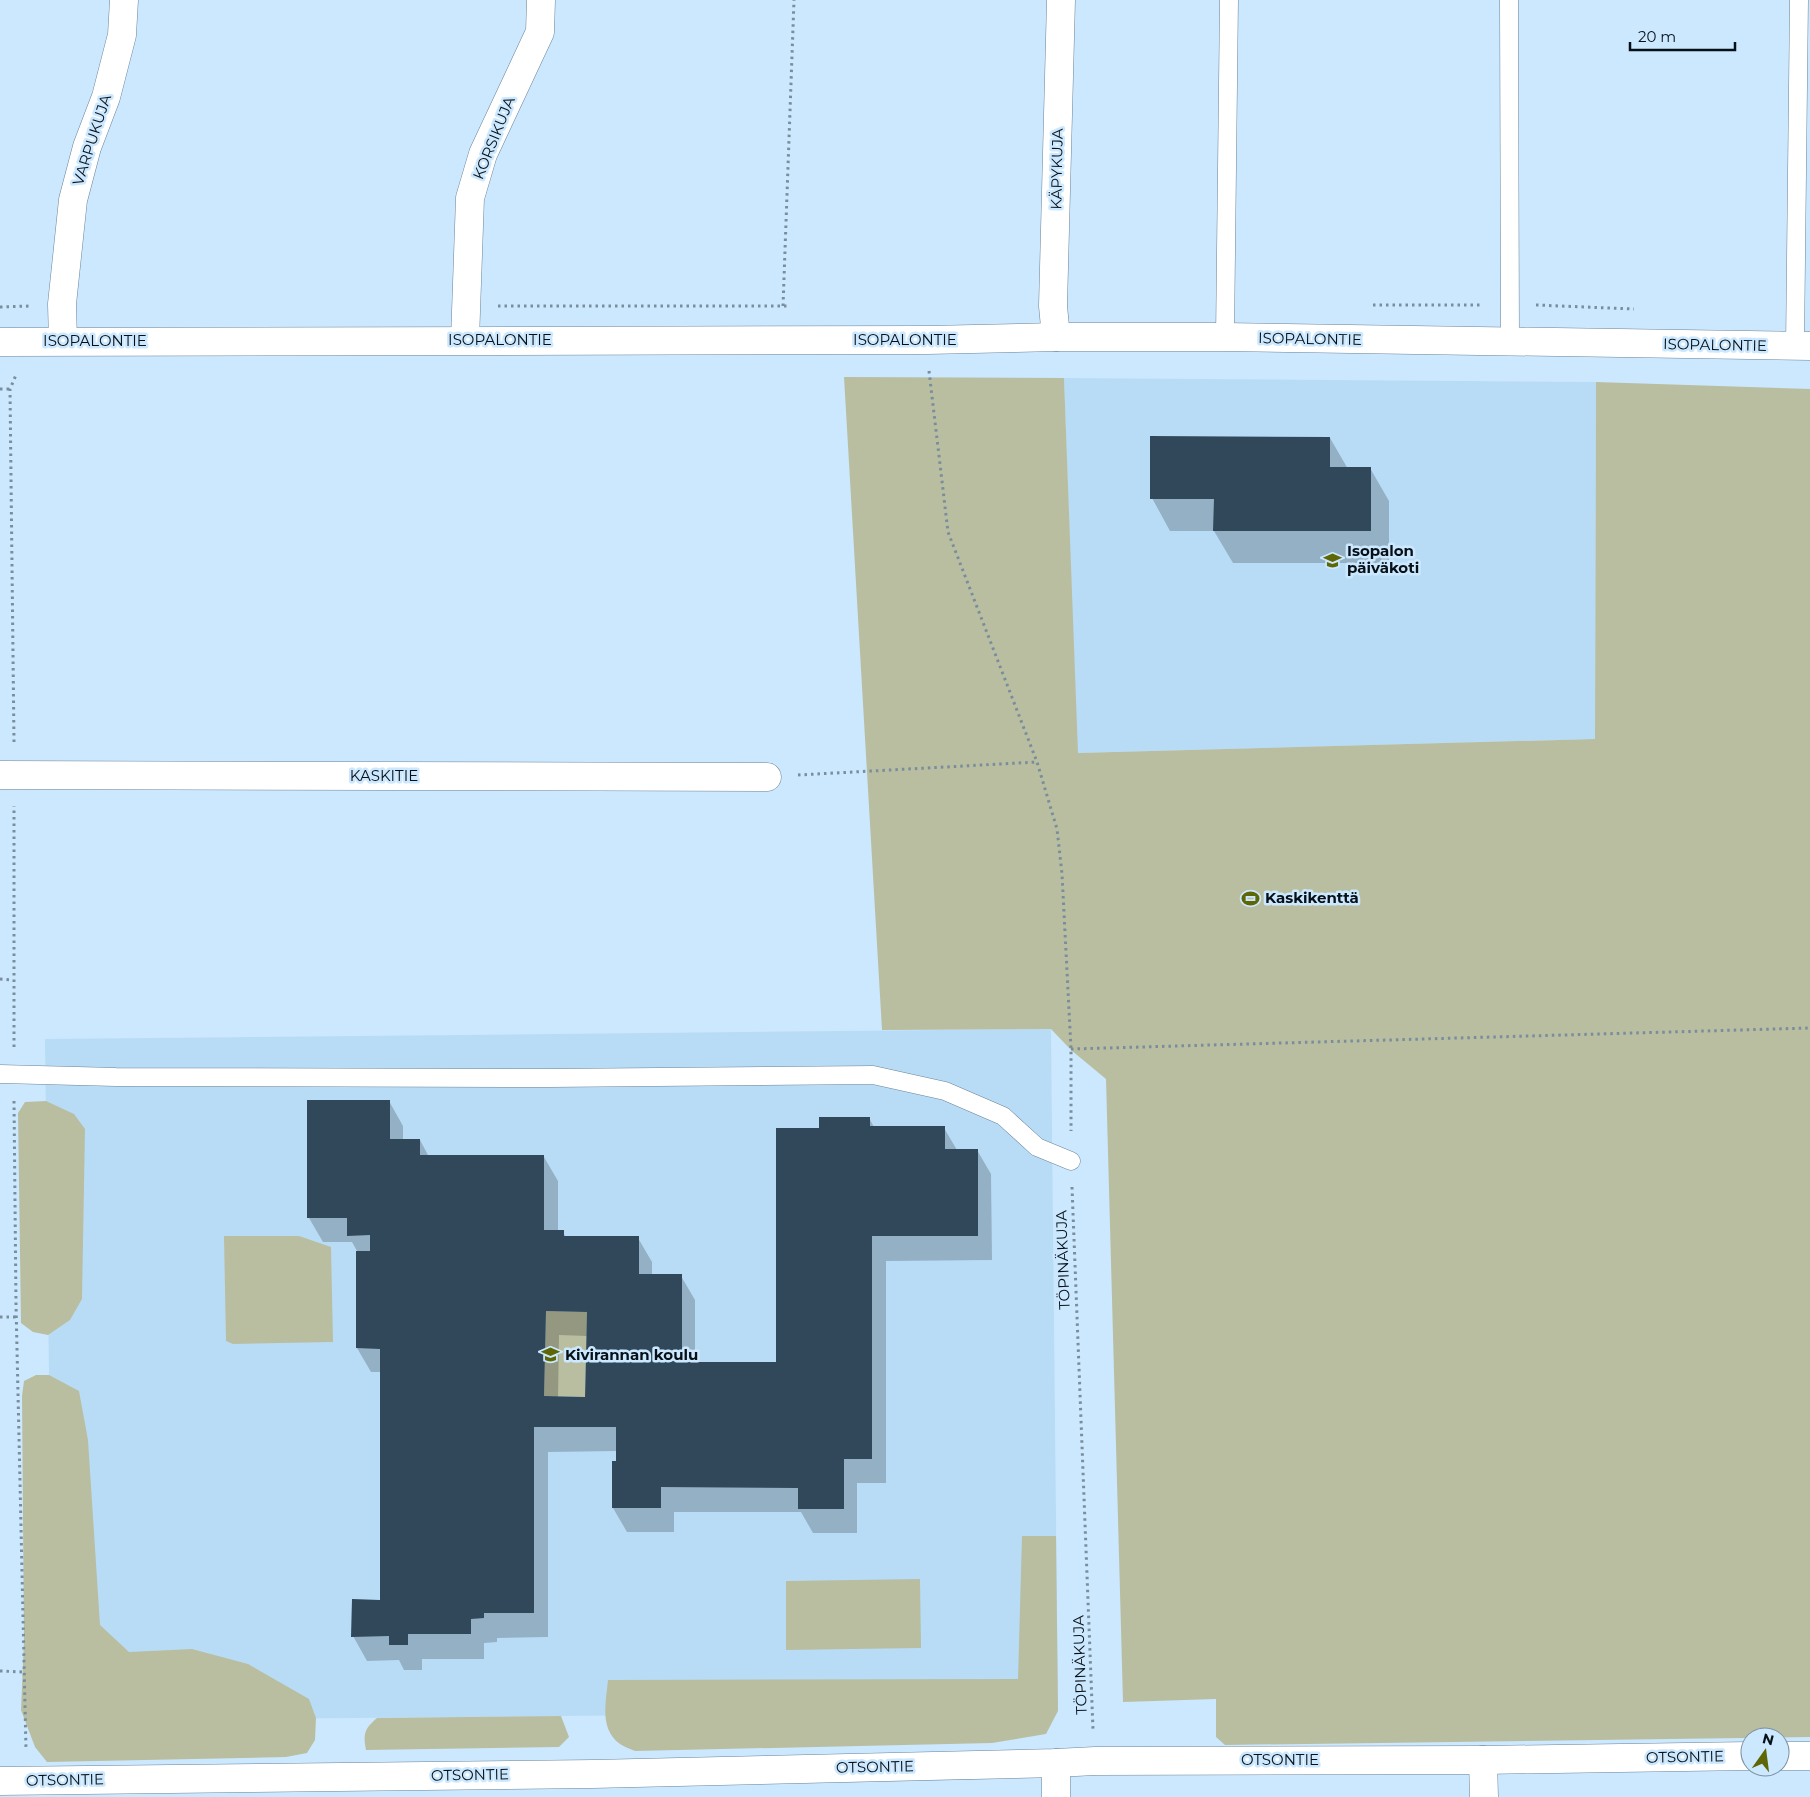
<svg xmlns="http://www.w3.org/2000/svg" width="1810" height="1797" font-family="Montserrat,sans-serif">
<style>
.built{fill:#b9dcf6}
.green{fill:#b9bea0}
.shadow{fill:#0003;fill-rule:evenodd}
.building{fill:#30485a;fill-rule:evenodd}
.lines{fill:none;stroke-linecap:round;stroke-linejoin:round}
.lane-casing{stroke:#6a8498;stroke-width:19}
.street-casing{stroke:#6a8498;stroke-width:29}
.path{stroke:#798d9c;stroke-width:3;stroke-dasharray:2.5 4;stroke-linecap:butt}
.lane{stroke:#fff;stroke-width:18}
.street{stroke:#fff;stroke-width:28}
.labels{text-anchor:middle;stroke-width:5;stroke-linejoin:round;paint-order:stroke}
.street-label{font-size:15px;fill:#071017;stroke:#cce8fe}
.poi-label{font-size:15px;font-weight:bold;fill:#071017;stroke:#cce8fe;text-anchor:start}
</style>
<rect width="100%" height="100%" fill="#cce8fe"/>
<g class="built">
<path d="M 1064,378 L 1596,382 L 1595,739 L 1077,753 Z"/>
<path d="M 1051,1029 L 1058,1711 L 53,1721 L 45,1039 Z"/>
</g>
<g class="green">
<path d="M 844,377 L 1064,378 L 1078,753 L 1595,739 L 1596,382 L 1810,389 L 1810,1737 L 1225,1745 L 1216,1737 L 1216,1699 L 1123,1702 L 1106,1079 L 1071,1050 L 1051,1029 L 882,1030 Z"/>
<path d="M 46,1101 L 74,1114 L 85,1129 L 82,1299 L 70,1320 L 48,1335 L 33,1332 L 21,1323 L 18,1113 L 25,1102 Z"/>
<path d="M 224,1236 L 299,1236 L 331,1247 L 333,1342 L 233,1344 L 226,1341 Z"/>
<path d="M 546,1311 L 587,1312 L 585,1397 L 544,1396 Z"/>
<path d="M 36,1375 L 49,1375 L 79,1391 L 88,1440 L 100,1625 L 129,1652 L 192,1649 L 248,1664 L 309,1699 L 316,1718 L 315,1740 L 307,1753 L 286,1757 L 47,1762 L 35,1747 L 21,1710 L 24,1640 L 22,1396 L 24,1381 Z"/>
<path d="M 1022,1536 L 1056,1536 L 1058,1711 L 1046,1734 L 992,1743 L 635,1751 C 631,1749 624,1747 620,1744 C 599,1729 606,1702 608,1680 L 1018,1679 Z"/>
<path d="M 920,1579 L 921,1648 L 786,1650 L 786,1581 Z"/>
<path d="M 561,1716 L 569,1737 L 559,1747 L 366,1750 C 363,1734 364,1729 377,1718 Z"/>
</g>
<g class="shadow">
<path d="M 1330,438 L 1348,469 L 1370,468 L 1389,501 L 1389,563 L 1233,563 L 1214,531 L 1170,531 L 1152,498 Z"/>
<path d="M 389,1101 L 403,1126 L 403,1140 L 420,1140 L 429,1157 L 544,1157 L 558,1181 L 558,1232 L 563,1232 L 566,1238 L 638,1238 L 652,1262 L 652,1276 L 681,1276 L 695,1300 L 695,1363 L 777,1363 L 820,1129 L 869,1118 L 874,1127 L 944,1128 L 957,1150 L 977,1150 L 991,1174 L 992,1260 L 886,1261 L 886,1483 L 857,1483 L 857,1533 L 813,1533 L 801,1512 L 674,1512 L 674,1532 L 627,1532 L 613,1508 L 617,1451 L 548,1452 L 548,1637 L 497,1638 L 497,1642 L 484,1643 L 484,1659 L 422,1659 L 422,1670 L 404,1670 L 399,1660 L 367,1661 L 353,1636 L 381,1601 L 381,1372 L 371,1372 L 357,1348 L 357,1251 L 352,1242 L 323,1242 L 309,1218 ZM 559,1335 L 587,1336 L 586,1398 L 558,1398 Z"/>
</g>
<g class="building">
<path d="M 1150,436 L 1330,437 L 1330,467 L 1371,467 L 1371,531 L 1213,531 L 1214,499 L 1150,499 Z"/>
<path d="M 307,1100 L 390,1100 L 390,1139 L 420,1139 L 420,1155 L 544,1155 L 544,1230 L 564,1230 L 564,1236 L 639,1236 L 639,1274 L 682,1274 L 682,1362 L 776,1362 L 776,1128 L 819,1128 L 819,1117 L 870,1117 L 870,1126 L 945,1126 L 945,1149 L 978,1149 L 978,1236 L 872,1236 L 872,1459 L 844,1459 L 844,1509 L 798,1509 L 798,1488 L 661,1487 L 661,1508 L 612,1508 L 612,1461 L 616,1461 L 616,1427 L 534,1427 L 534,1613 L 484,1613 L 484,1618 L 471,1619 L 471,1634 L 408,1634 L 408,1645 L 389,1645 L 389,1636 L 351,1637 L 352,1599 L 380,1600 L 380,1349 L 356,1348 L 356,1251 L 370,1251 L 370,1235 L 347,1236 L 347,1218 L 307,1218 ZM 546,1311 L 587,1312 L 585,1397 L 544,1396 Z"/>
</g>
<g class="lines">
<defs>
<g id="lane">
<path d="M 1509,0 L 1510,343"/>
<path d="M 1225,337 L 1229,0"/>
<path d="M 1795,346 L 1799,0"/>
<path d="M 0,1074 L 116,1077 L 550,1078 L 873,1075 L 945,1091 L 1003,1116 L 1037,1147 L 1071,1161"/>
</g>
<g id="street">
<path d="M 1056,337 L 1053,306 L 1061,0"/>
<path d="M 465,340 L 470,198 L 483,154 L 540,32 L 541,0"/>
<path d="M 63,341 L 62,304 L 73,200 L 87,147 L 106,97 L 122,35 L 124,0"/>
<path d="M 0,342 L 928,340 L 1056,337 L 1225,337 L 1810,346"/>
<path d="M 0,775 L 767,777"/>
<path d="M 1780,1756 L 1810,1756"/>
<path d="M 1483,1760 L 1484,1797"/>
<path d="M 1056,1763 L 1056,1797"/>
<path d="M 0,1781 L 593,1774 L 1056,1763 L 1095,1761 L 1483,1760 L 1750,1756"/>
</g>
</defs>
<use href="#lane" class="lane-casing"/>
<use href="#street" class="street-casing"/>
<g class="path">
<path d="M 1373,305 L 1482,305"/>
<path d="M 1536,305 L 1634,309"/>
<path d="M 498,306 L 787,306"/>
<path d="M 783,306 L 794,0"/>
<path d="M 0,307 L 30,306"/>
<path d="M 929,371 L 948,532 L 1037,762 L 1057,829 L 1062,874 L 1071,1049 L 1071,1131"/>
<path d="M 0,389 L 10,389"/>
<path d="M 14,742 L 10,389 L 16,375"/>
<path d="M 798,775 L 1037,762"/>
<path d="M 0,979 L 13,980"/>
<path d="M 14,1047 L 14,806"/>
<path d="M 1071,1049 L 1810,1028"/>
<path d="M 14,1101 L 16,1304 L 26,1750"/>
<path d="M 1072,1187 L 1093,1730"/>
<path d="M 0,1317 L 16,1317"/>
<path d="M 0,1671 L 24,1672"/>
</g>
<use href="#lane" class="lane"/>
<use href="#street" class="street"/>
</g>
<defs>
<symbol id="school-bare" viewBox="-9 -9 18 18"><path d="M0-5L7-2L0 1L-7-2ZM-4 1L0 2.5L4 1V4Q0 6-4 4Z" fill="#5e6606" stroke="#cce8fe" stroke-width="2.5" paint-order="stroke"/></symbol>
<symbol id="stadium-bare" viewBox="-9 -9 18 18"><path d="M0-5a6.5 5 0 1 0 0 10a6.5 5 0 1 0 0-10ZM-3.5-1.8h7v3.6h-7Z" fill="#5e6606" stroke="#cce8fe" stroke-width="2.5" paint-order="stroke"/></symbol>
</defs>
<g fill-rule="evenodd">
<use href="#school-bare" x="1320" y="548" width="25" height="25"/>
<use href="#stadium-bare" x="1238" y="886" width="25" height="25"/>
<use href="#school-bare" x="538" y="1342" width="25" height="25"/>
</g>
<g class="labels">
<g class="street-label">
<text transform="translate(494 138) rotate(-68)" y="5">KORSIKUJA</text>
<text transform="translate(92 140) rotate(-72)" y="5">VARPUKUJA</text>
<text transform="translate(1057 169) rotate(-89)" y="5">KÄPYKUJA</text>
<text transform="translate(1310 339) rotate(1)" y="5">ISOPALONTIE</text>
<text x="500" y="345">ISOPALONTIE</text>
<text x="905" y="345">ISOPALONTIE</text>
<text x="95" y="346">ISOPALONTIE</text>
<text transform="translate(1715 345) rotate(1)" y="5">ISOPALONTIE</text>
<text x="384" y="781">KASKITIE</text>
<text transform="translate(1063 1260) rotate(-92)" y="5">TÖPINÄKUJA</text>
<text transform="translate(1080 1665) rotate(-92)" y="5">TÖPINÄKUJA</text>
<text transform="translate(1685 1757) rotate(-1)" y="5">OTSONTIE</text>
<text x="1280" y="1765">OTSONTIE</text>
<text transform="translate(875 1767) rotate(-1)" y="5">OTSONTIE</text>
<text transform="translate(470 1775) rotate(-1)" y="5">OTSONTIE</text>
<text transform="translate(65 1780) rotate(-1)" y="5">OTSONTIE</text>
</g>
<g class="poi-label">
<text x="1347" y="556">Isopalon<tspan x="1347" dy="17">päiväkoti</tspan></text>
<text x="1265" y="903">Kaskikenttä</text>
<text x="565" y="1360">Kivirannan koulu</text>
</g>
</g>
<g transform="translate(1765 1752) rotate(14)"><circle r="24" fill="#cce8fe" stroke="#7d92a2"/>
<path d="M0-4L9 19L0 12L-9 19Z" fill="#5e6606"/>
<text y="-8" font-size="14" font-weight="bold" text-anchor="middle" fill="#071017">N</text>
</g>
<path d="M1630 42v8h105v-8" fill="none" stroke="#071017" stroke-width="2.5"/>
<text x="1638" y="42" font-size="15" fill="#071017" stroke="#cce8fe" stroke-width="4" paint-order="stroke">20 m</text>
</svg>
